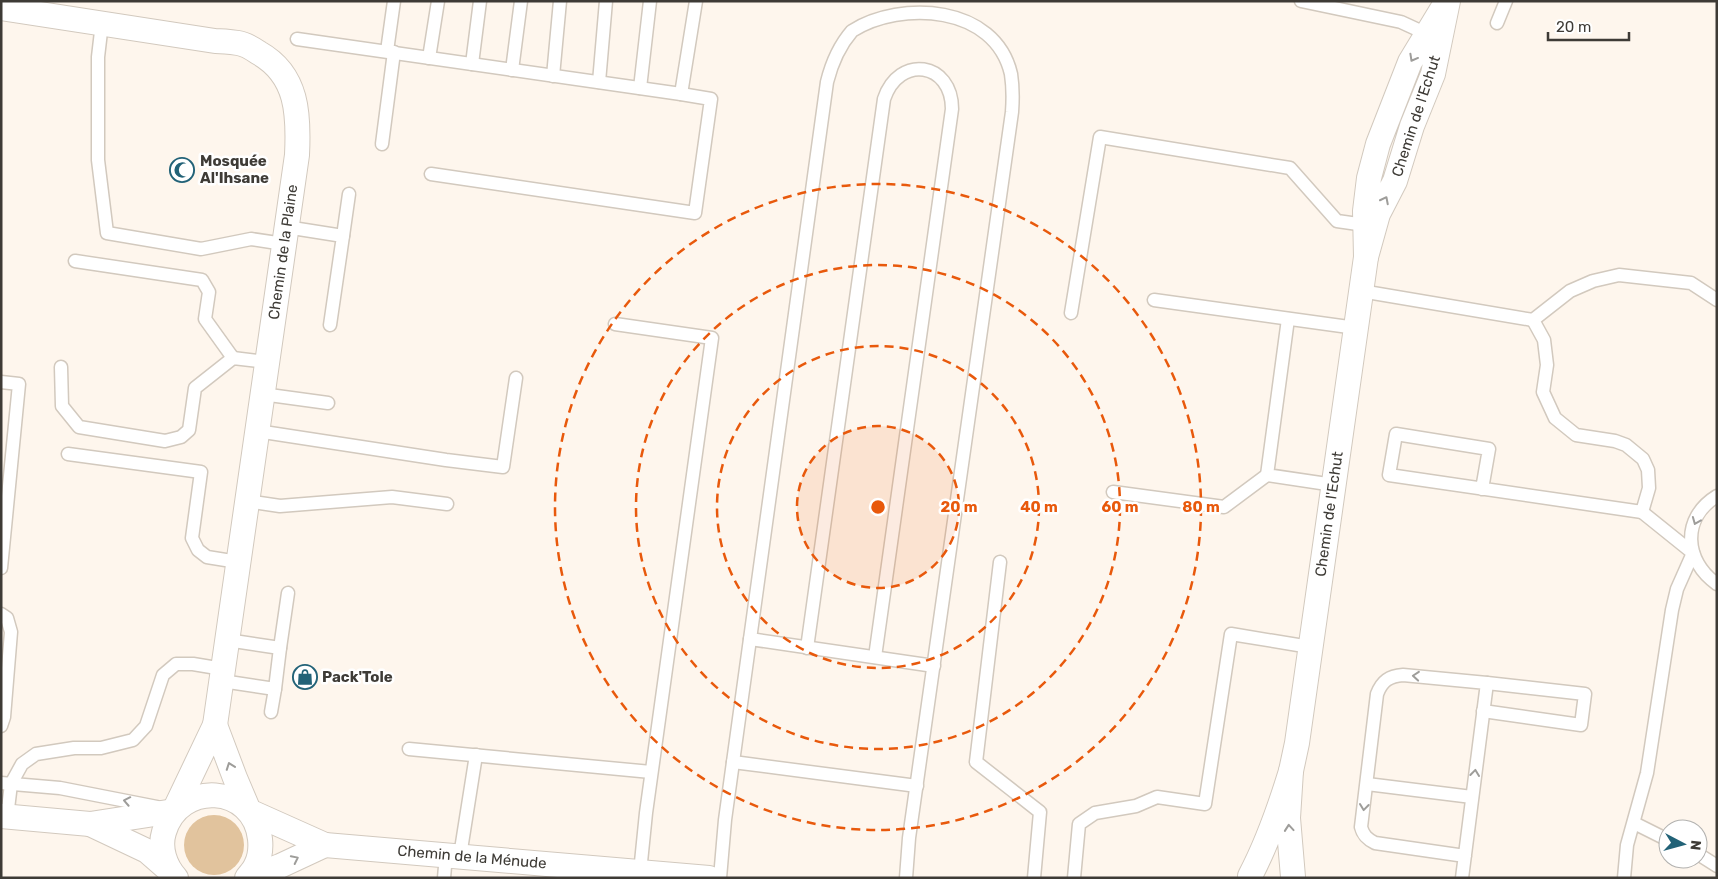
<svg xmlns="http://www.w3.org/2000/svg" width="1718" height="879" font-family="Rubik,sans-serif">
<style>
.green{fill:#e1c39d}
.lines{fill:none;stroke-linecap:round;stroke-linejoin:round}
.lane-casing{stroke:#d2c9be;stroke-width:15}
.street-casing{stroke:#d2c9be;stroke-width:26}
.lane{stroke:#fff;stroke-width:12}
.street{stroke:#fff;stroke-width:24}
.oneway{stroke:#9e9d9a}
.ring{fill:none;stroke:#e8590c;stroke-width:2.5;stroke-dasharray:9 6}
.labels{text-anchor:middle;stroke-width:5;stroke-linejoin:round;paint-order:stroke}
.street-label{font-size:15px;fill:#3e3b36;stroke:#fff}
.poi-label{font-size:15px;font-weight:bold;fill:#3e3b36;stroke:#fff;text-anchor:start}
.centre{fill:#e8590c;stroke:#fff;stroke-width:2.5}
.ring-label{font-size:15px;text-anchor:middle;font-weight:bold;fill:#e8590c;stroke:#fff;stroke-width:5;stroke-linejoin:round;paint-order:stroke}
</style>
<rect width="100%" height="100%" fill="#fef6ed"/>
<circle class="green" cx="214" cy="845" r="30"/>
<g class="lines">
<defs>
<g id="lane">
<path d="M 1301,1 L 1401,22 L 1427,34"/>
<path d="M 102,23 L 98,57 L 98,160 L 107,233 L 201,249 L 251,239 L 284,244"/>
<path d="M 1497,23 L 1506,1"/>
<path d="M 297,39 L 681,94 L 696,1"/>
<path d="M 387,51 L 394,1"/>
<path d="M 429,58 L 438,1"/>
<path d="M 472,64 L 480,1"/>
<path d="M 512,70 L 521,1"/>
<path d="M 553,76 L 560,1"/>
<path d="M 599,82 L 606,1"/>
<path d="M 640,88 L 650,1"/>
<path d="M 382,144 L 394,52"/>
<path d="M 431,174 L 695,213 L 711,99 L 681,94"/>
<path d="M 286,227 L 343,236 L 330,325"/>
<path d="M 343,236 L 349,194"/>
<path d="M 75,261 L 202,280 L 209,292 L 205,319 L 233,358"/>
<path d="M 1361,291 L 1533,320 L 1570,291 L 1593,281 L 1619,275 L 1691,283 L 1717,300"/>
<path d="M 1154,300 L 1356,328"/>
<path d="M 1071,313 L 1100,137 L 1290,168 L 1337,221 L 1365,225"/>
<path d="M 1288,319 L 1267,475 L 1334,485"/>
<path d="M 615,324 L 712,338 L 646,813 L 640,872"/>
<path d="M 61,367 L 62,406 L 79,427 L 165,441 L 181,437 L 189,430 L 195,388 L 233,358 L 267,362"/>
<path d="M 1,382 L 19,384 L 1,568"/>
<path d="M 262,394 L 328,403"/>
<path d="M 257,431 L 446,460 L 503,467 L 516,378"/>
<path d="M 68,454 L 201,472 L 192,538 L 198,550 L 207,557 L 238,562"/>
<path d="M 1482,489 L 1489,449 L 1396,434 L 1389,475 L 1642,512 L 1649,488 L 1648,470 L 1643,459 L 1626,445 L 1615,441 L 1576,435 L 1555,418 L 1543,392 L 1547,365 L 1544,340 L 1533,320"/>
<path d="M 1113,492 L 1224,507 L 1267,475"/>
<path d="M 1717,496 C 1681,518 1684,561 1717,584"/>
<path d="M 247,501 L 280,506 L 392,497 L 447,504"/>
<path d="M 1000,562 L 976,762 L 1040,812 L 1034,878"/>
<path d="M 1,614 L 7,618 L 11,632 L 4,717 L 1,726"/>
<path d="M 750,639 L 934,666"/>
<path d="M 280,648 L 288,593"/>
<path d="M 807,648 L 884,99 C 899,54 952,62 952,109 L 875,657"/>
<path d="M 222,681 L 275,689 L 280,648 L 227,640"/>
<path d="M 1483,711 L 1581,725 L 1585,694 L 1487,683"/>
<path d="M 271,712 L 275,689"/>
<path d="M 409,749 L 651,772"/>
<path d="M 733,762 L 917,786"/>
<path d="M 1,783 L 60,788 L 157,807"/>
<path d="M 1367,784 L 1472,797"/>
<path d="M 7,817 L 11,784 L 22,764 L 36,754 L 74,748 L 101,748 L 133,740 L 146,726 L 163,675 L 176,664 L 193,664 L 223,669"/>
<path d="M 1634,823 L 1668,840"/>
<path d="M 1698,854 L 1717,866"/>
<path d="M 460,856 L 476,755"/>
<path d="M 444,878 L 446,855"/>
<path d="M 720,878 L 725,820 L 827,82 C 832,62 839,46 852,31 C 901,0 995,5 1011,74 C 1013,87 1013,99 1012,112 L 909,838 L 906,878"/>
<path d="M 1074,878 L 1079,824 L 1095,813 L 1136,806 L 1157,797 L 1205,804 L 1231,634 L 1310,647"/>
<path d="M 1462,878 L 1487,683 L 1403,675 C 1389,676 1382,681 1377,694 L 1361,827 C 1363,835 1367,839 1375,843 L 1465,856"/>
<path d="M 1624,878 L 1627,845 L 1647,773 L 1672,610 L 1677,589 L 1693,553 L 1642,512"/>
</g>
<g id="street">
<path d="M 1447,1 L 1410,62 L 1378,144 L 1369,178 L 1365,211 L 1366,257 L 1378,214 L 1395,181 L 1412,126 L 1433,74 L 1448,1"/>
<path d="M 1,8 L 215,41 C 223,41 231,42 238,43 C 246,44 253,49 259,53 C 298,75 299,115 297,155 L 215,725"/>
<path d="M 1291,771 L 1297,743 L 1366,257"/>
<path d="M 174,811 L 215,725 L 235,778 L 249,811 L 325,845 L 280,866 L 249,878"/>
<path d="M 1,816 L 90,824 L 174,811"/>
<path d="M 90,824 L 147,851 L 170,871"/>
<path d="M 325,845 L 709,878"/>
<path d="M 1250,876 C 1268,842 1280,807 1291,771 L 1288,818 L 1293,877"/>
<path d="M 176,878 C 165,866 159,848 164,832 C 179,780 254,784 260,839 C 261,848 260,857 256,865 C 254,870 250,874 247,878"/>
</g>
</defs>
<use href="#lane" class="lane-casing"/>
<use href="#street" class="street-casing"/>
<use href="#lane" class="lane"/>
<use href="#street" class="street"/>
</g>
<defs><path id="oneway-chevron" d="M-2-3.5L2.5 0L-2 3.5" fill="none" stroke-width="1.6" stroke-linecap="round" stroke-linejoin="round" transform="scale(1.25)"/></defs>
<g class="oneway">
<use href="#oneway-chevron" transform="translate(1413 58) rotate(119)"/>
<use href="#oneway-chevron" transform="translate(1385 200) rotate(-63)"/>
<use href="#oneway-chevron" transform="translate(1696 521) rotate(112)"/>
<use href="#oneway-chevron" transform="translate(1416 676) rotate(-175)"/>
<use href="#oneway-chevron" transform="translate(230 766) rotate(-110)"/>
<use href="#oneway-chevron" transform="translate(1475 773) rotate(-83)"/>
<use href="#oneway-chevron" transform="translate(127 801) rotate(-169)"/>
<use href="#oneway-chevron" transform="translate(1364 807) rotate(97)"/>
<use href="#oneway-chevron" transform="translate(1289 828) rotate(-95)"/>
<use href="#oneway-chevron" transform="translate(295 859) rotate(-26)"/>
</g>
<circle cx="878" cy="507" r="81" fill="#e8590c" fill-opacity=".12"/>
<g class="ring">
<circle cx="878" cy="507" r="81"/>
<circle cx="878" cy="507" r="161"/>
<circle cx="878" cy="507" r="242"/>
<circle cx="878" cy="507" r="323"/>
</g>
<defs>
<symbol id="mosque-ring" viewBox="-11 -11 22 22"><circle r="9.5" fill="#fff" stroke="#226277" stroke-width="1.5"/><path d="M3.5-4.9A6 6 0 1 0 3.5 4.9A5 5 0 1 1 3.5-4.9Z" fill="#226277"/></symbol>
<symbol id="shop-ring" viewBox="-11 -11 22 22"><circle r="9.5" fill="#fff" stroke="#226277" stroke-width="1.5"/><path d="M-5-2.5h2.3a2.7 3.5 0 0 1 5.4 0H5L5.5 6h-11ZM-1.5-2.5h3a1.5 2.3 0 0 0-3 0Z" fill="#226277"/></symbol>
</defs>
<g fill-rule="evenodd">
<use href="#mosque-ring" x="168" y="156" width="28" height="28"/>
<use href="#shop-ring" x="291" y="663" width="28" height="28"/>
</g>
<g class="labels">
<g class="street-label">
<text transform="translate(1416 116) rotate(-72)" y="5">Chemin de l'Echut</text>
<text transform="translate(283 252) rotate(-82)" y="5">Chemin de la Plaine</text>
<text transform="translate(1329 514) rotate(-82)" y="5">Chemin de l'Echut</text>
<text transform="translate(472 857) rotate(5)" y="5">Chemin de la Ménude</text>
</g>
<g class="poi-label">
<text x="200" y="166">Mosquée<tspan x="200" dy="17">Al'Ihsane</tspan></text>
<text x="322" y="682">Pack'Tole</text>
</g>
</g>
<circle cx="878" cy="507" r="8" class="centre"/>
<g class="ring-label">
<text x="959" y="512">20 m</text>
<text x="1039" y="512">40 m</text>
<text x="1120" y="512">60 m</text>
<text x="1201" y="512">80 m</text>
</g>
<rect width="1718" height="879" fill="none" stroke="#3e3b36" stroke-width="5"/>
<g transform="translate(1683 844) rotate(96)"><circle r="24" fill="#ffffff" stroke="#b2b1af"/>
<path d="M0-4L9 19L0 12L-9 19Z" fill="#226277"/>
<text y="-8" font-size="14" font-weight="bold" text-anchor="middle" fill="#3e3b36">N</text>
</g>
<path d="M1548 32v8h81v-8" fill="none" stroke="#3e3b36" stroke-width="2.5"/>
<text x="1556" y="32" font-size="15" fill="#3e3b36" stroke="#ffffff" stroke-width="4" paint-order="stroke">20 m</text>
</svg>
